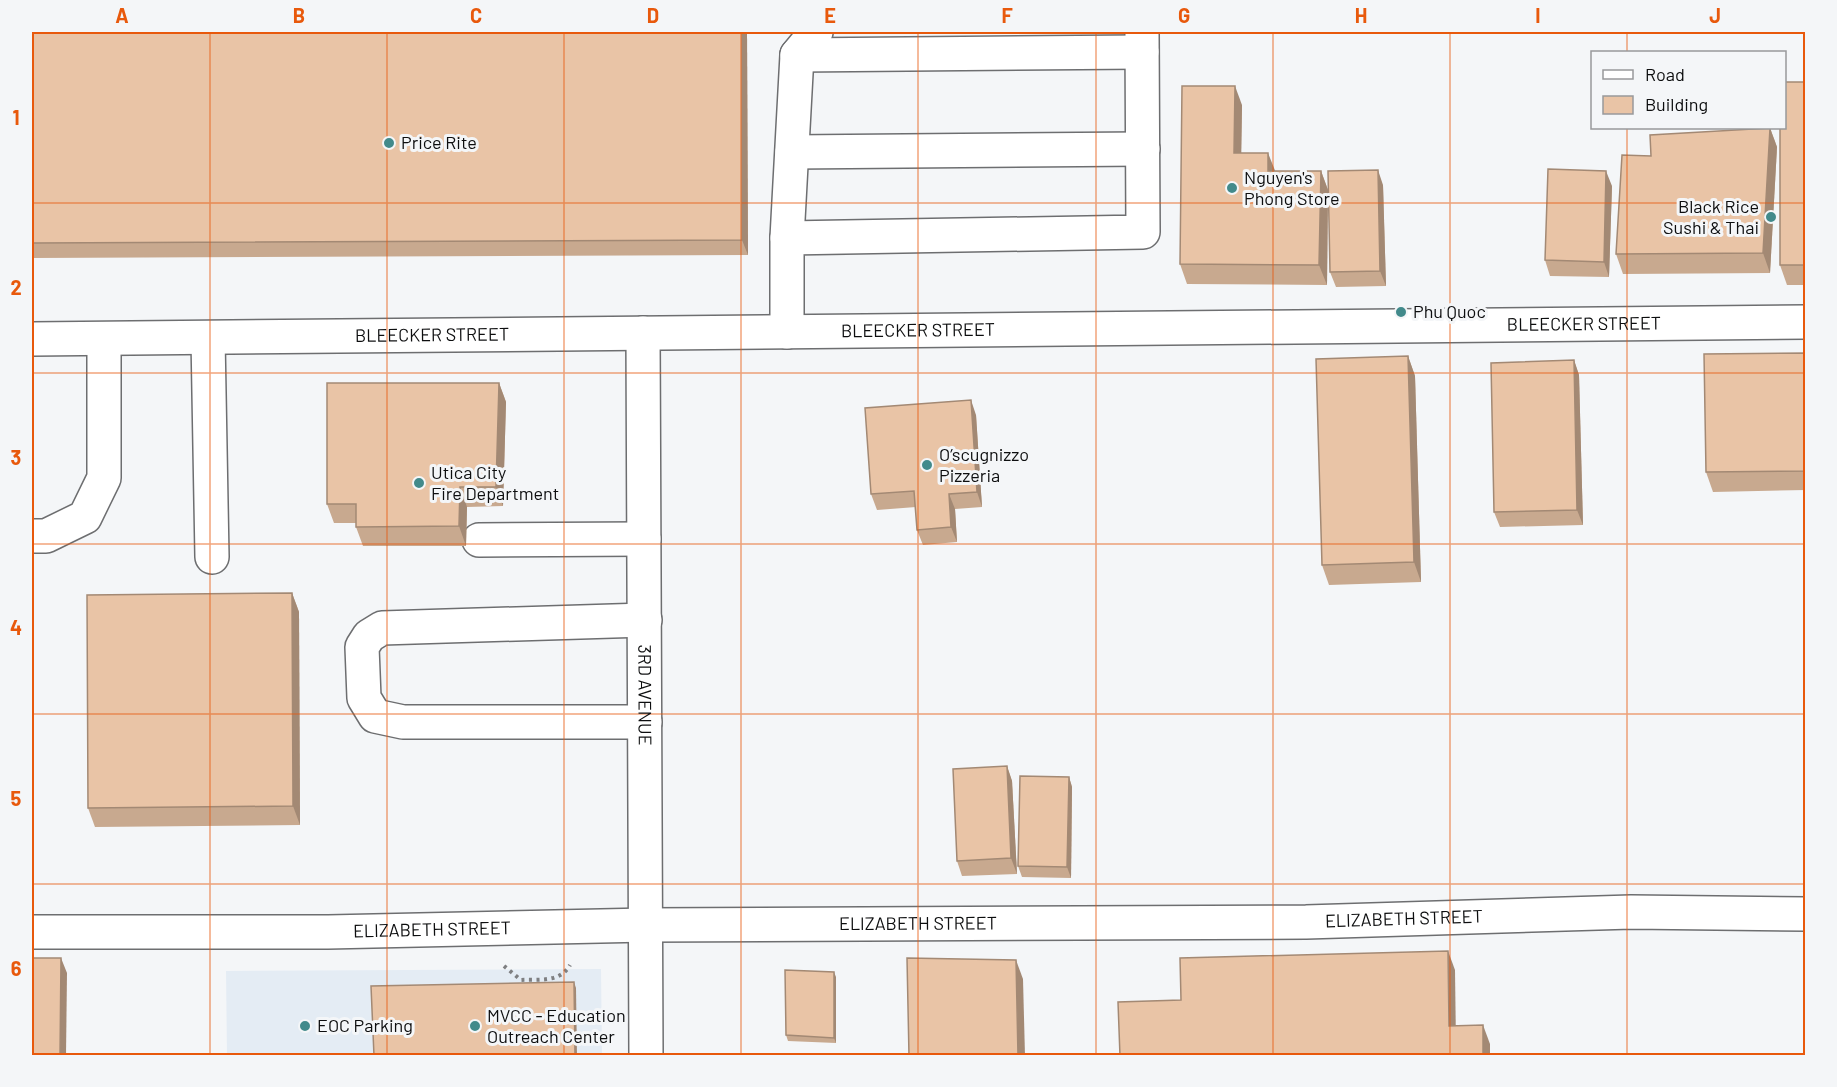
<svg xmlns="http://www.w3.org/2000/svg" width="1837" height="1087" font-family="Barlow,sans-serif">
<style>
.built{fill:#e4ecf4}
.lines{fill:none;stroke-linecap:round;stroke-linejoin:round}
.minor-casing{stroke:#6d6e70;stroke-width:36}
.path{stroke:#7e7f81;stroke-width:4;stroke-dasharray:3 4.5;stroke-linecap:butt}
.minor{stroke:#fff;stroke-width:33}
.wall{fill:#c8a98f}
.shaded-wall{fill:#a38974}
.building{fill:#e9c4a6;stroke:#a38974;stroke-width:1.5}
.grid{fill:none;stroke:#e8590c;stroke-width:1.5;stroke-opacity:0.55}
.poi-dot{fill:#428a8b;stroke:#f4f6f8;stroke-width:2}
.labels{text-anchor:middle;stroke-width:6;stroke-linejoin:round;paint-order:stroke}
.poi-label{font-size:18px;fill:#0d0e0f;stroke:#f4f6f8;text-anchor:start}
.street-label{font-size:18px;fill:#0d0e0f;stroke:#f4f6f8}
.neatline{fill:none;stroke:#e8590c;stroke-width:2}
.grid-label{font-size:20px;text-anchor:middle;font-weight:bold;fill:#e8590c}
</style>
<rect width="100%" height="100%" fill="#f4f6f8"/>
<path class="built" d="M 601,969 L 602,1055 L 227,1055 L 226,971 Z"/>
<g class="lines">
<defs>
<g id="minor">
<path d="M 797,55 L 1142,52"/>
<path d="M 792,152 L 1143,149"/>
<path d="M 787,238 L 797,55 L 816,32"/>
<path d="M 787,332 L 787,238 L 1143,232 L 1142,32"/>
<path id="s1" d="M 643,333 L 646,1056"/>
<path d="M 208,338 L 212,557"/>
<path id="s2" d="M 32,339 L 1806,322"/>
<path d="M 32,536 L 46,536 L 85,517 L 104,478 L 104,339"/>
<path d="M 479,540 L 644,539"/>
<path d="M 645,620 L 382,628 L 369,636 L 362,647 L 364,698 L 375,716 L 403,722 L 645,722"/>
<path id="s3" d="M 32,932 L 328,932 L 647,925 L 1306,922 L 1631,912 L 1806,914"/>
</g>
</defs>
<use href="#minor" class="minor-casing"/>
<path class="path" d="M 504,966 L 521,980 C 539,979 560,983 570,965"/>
<use href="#minor" class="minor"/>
</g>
<g class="wall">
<path d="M 32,32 L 747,32 L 748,255 L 32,258 Z"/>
<path d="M 1806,82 L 1806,285 L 1787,285 L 1780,265 Z"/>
<path d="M 1242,105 L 1241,153 L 1275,171 L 1321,171 L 1328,190 L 1327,285 L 1187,284 L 1180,264 Z"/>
<path d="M 1770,128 L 1777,147 L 1770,273 L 1623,274 L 1616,254 Z"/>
<path d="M 1383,185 L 1386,286 L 1336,287 L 1330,272 Z"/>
<path d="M 1612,186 L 1609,277 L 1550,276 L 1545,260 Z"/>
<path d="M 1806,353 L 1806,490 L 1713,492 L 1706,472 Z"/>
<path d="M 1408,356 L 1415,376 L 1421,582 L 1329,585 L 1322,565 Z"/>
<path d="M 1574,360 L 1579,375 L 1583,525 L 1500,527 L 1494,512 Z"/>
<path d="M 499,383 L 506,402 L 503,506 L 467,507 L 466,546 L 363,546 L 356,527 L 356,523 L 334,523 L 327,504 Z"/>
<path d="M 976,415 L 982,507 L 955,509 L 957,542 L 923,545 L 917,530 L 916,507 L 877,510 L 871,494 Z"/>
<path d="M 292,593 L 299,612 L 300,825 L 95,827 L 88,808 Z"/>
<path d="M 1007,766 L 1012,781 L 1017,874 L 962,876 L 957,861 Z"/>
<path d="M 1069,777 L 1072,787 L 1071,878 L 1022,877 L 1018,866 Z"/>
<path d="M 836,977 L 836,1043 L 788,1041 L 786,1035 Z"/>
</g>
<g class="shaded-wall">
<path d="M 742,32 L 747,32 L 748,255 L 742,240 Z"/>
<path d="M 1235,86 L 1242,105 L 1241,172 L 1234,153 Z"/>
<path d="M 1770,128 L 1777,147 L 1770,273 L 1763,253 Z"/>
<path d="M 1268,153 L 1276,173 L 1268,171 Z"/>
<path d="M 1378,170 L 1383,185 L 1386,286 L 1380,271 Z"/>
<path d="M 1321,171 L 1328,190 L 1327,285 L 1319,265 Z"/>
<path d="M 1606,171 L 1612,186 L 1609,277 L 1604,262 Z"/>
<path d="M 1408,356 L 1415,376 L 1421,582 L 1414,562 Z"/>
<path d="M 1574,360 L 1579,375 L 1583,525 L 1577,510 Z"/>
<path d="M 499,383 L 506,402 L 503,506 L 496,487 Z"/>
<path d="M 971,400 L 976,415 L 982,507 L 977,492 Z"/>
<path d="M 460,487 L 467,507 L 466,546 L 459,526 Z"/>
<path d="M 949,494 L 955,509 L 957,542 L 951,527 Z"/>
<path d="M 292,593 L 299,612 L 300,825 L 293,806 Z"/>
<path d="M 1007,766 L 1012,781 L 1017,874 L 1011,858 Z"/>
<path d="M 1069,777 L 1072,787 L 1071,878 L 1067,867 Z"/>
<path d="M 1448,951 L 1455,970 L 1456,1045 L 1449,1026 Z"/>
<path d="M 61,958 L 67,973 L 66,1056 L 60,1056 Z"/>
<path d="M 1016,960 L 1023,979 L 1025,1056 L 1018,1056 Z"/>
<path d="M 834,972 L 836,977 L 836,1043 L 834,1038 Z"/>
<path d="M 574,982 L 576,988 L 577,1056 L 575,1056 Z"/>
<path d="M 1483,1025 L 1490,1044 L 1490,1056 L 1483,1056 Z"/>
</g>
<g class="building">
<path d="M 32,32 L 742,32 L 742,240 L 32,243 Z"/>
<path d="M 1785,82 L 1806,82 L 1806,265 L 1780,265 L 1780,128 L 1785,128 Z"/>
<path d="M 1182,86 L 1235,86 L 1234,153 L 1268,153 L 1268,171 L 1321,171 L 1319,265 L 1180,264 Z"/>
<path d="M 1770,128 L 1763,253 L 1616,254 L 1622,155 L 1651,156 L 1650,135 Z"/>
<path d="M 1548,169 L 1606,171 L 1604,262 L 1545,260 Z"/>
<path d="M 1378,170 L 1380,271 L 1330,272 L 1328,171 Z"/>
<path d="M 1806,353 L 1806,471 L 1706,472 L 1704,354 Z"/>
<path d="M 1408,356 L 1414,562 L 1322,565 L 1316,359 Z"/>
<path d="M 1574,360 L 1577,510 L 1494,512 L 1491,363 Z"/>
<path d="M 327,383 L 499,383 L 496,487 L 460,487 L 459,526 L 356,527 L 356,504 L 327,504 Z"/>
<path d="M 971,400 L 977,492 L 949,494 L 951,527 L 917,530 L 914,491 L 871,494 L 865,408 Z"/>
<path d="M 292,593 L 293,806 L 88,808 L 87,595 Z"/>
<path d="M 1007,766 L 1011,858 L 957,861 L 953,769 Z"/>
<path d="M 1020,776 L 1069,777 L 1067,867 L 1018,866 Z"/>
<path d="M 1448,951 L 1449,1026 L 1483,1025 L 1483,1056 L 1120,1056 L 1118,1002 L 1181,1000 L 1180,958 Z"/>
<path d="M 32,958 L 61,958 L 60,1056 L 32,1056 Z"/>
<path d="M 907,958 L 1016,960 L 1018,1056 L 909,1056 Z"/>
<path d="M 785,970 L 834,972 L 834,1038 L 786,1035 Z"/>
<path d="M 574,982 L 575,1056 L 374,1056 L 371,986 Z"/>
</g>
<path class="grid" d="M 210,32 L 210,1056M 387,32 L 387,1056M 564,32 L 564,1056M 741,32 L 741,1056M 918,32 L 918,1056M 1096,32 L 1096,1056M 1273,32 L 1273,1056M 1450,32 L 1450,1056M 1627,32 L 1627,52M 1627,128 L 1627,1056M 32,203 L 1806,203M 32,373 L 1806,373M 32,544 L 1806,544M 32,714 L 1806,714M 32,884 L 1806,884"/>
<g class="poi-dot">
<circle cx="389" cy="143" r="6"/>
<circle cx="1232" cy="188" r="6"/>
<circle cx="1771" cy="217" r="6"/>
<circle cx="1401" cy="312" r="6"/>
<circle cx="927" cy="465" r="6"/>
<circle cx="419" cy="483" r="6"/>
<circle cx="305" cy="1026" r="6"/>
<circle cx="475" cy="1026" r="6"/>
</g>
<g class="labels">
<g class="poi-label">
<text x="401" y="149">Price Rite</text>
<text x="1244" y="184">Nguyen's<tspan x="1244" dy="21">Phong Store</tspan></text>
<text x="1759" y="213" text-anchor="end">Black Rice<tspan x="1759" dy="21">Sushi &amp; Thai</tspan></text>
<text x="1413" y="318">Phu Quoc</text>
<text x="939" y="461">O’scugnizzo<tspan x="939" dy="21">Pizzeria</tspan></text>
<text x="431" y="479">Utica City<tspan x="431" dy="21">Fire Department</tspan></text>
<text x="487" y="1022">MVCC - Education<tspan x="487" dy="21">Outreach Center</tspan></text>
<text x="317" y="1032">EOC Parking</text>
</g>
<g class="street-label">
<text dy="6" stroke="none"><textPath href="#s2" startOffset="1552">BLEECKER STREET</textPath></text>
<text dy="6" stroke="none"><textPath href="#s2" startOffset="886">BLEECKER STREET</textPath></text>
<text dy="6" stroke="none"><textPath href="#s2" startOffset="400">BLEECKER STREET</textPath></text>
<text dy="6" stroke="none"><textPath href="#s1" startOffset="362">3RD AVENUE</textPath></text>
<text dy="6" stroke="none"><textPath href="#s3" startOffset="1372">ELIZABETH STREET</textPath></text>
<text dy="6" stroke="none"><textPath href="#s3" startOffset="886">ELIZABETH STREET</textPath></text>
<text dy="6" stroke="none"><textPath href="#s3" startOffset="400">ELIZABETH STREET</textPath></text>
</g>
</g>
<rect width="1837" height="1087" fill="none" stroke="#f4f6f8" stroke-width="66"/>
<rect x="1591" y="51" width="195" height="78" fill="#f4f6f8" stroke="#98999b" stroke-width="1.5"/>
<rect x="1603" y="70" width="30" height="9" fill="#ffffff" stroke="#98999b" stroke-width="1.5"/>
<text x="1645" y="81" font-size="18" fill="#0d0e0f">Road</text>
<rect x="1603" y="96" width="30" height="18" fill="#e9c4a6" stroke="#98999b" stroke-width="1.5"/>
<text x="1645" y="111" font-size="18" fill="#0d0e0f">Building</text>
<rect x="33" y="33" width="1771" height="1021" class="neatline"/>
<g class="grid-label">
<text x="122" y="23">A</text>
<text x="299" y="23">B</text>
<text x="476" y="23">C</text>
<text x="653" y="23">D</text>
<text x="830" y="23">E</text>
<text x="1007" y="23">F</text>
<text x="1184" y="23">G</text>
<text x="1361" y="23">H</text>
<text x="1538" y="23">I</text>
<text x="1715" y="23">J</text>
<text x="16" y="125">1</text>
<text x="16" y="295">2</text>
<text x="16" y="465">3</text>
<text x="16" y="635">4</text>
<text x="16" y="806">5</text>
<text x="16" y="976">6</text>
</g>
</svg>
